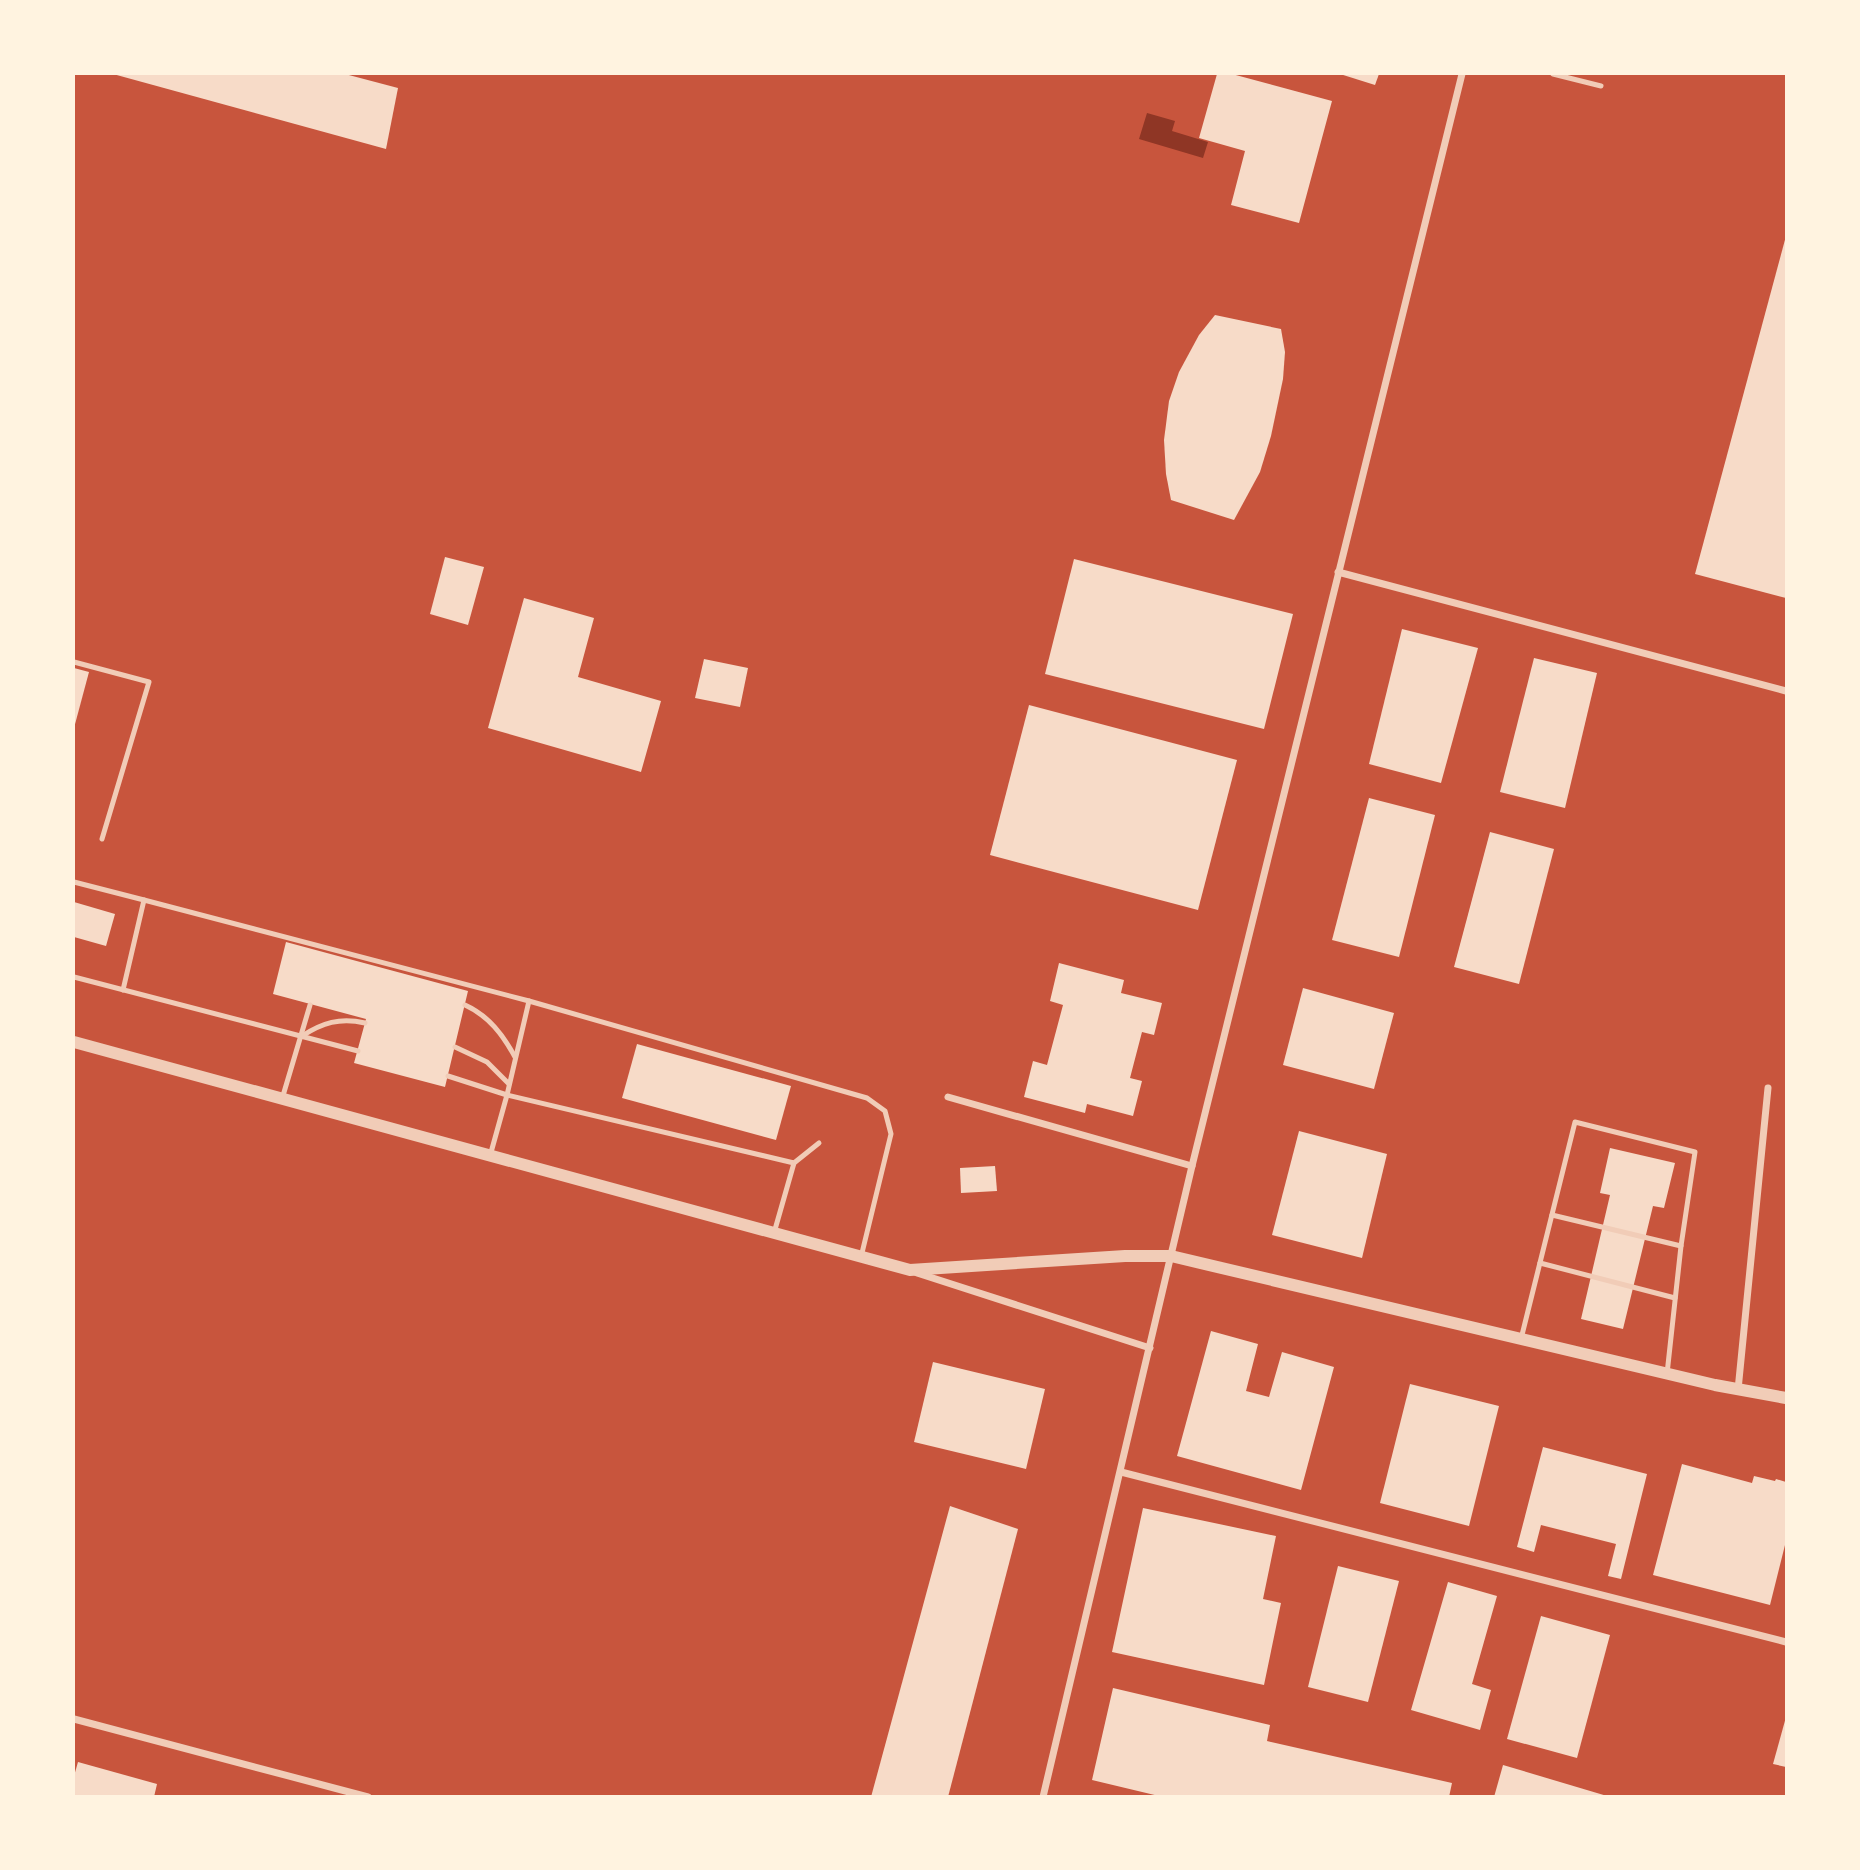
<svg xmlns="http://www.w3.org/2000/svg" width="1860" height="1870" font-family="Raleway,sans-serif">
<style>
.water{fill:#8f3625}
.building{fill:#f7dbc8}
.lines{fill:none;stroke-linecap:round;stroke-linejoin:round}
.service{stroke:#f1ccb7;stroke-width:5}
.minor{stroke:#f1ccb7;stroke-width:7}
.tertiary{stroke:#f1ccb7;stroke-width:12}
</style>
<rect width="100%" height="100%" fill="#c8553d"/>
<path class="water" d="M 1147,113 L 1175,121 L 1172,131 L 1208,142 L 1203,158 L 1139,139 Z"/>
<g class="building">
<path d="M 113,74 L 345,74 L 398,88 L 386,149 Z"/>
<path d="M 1217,74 L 1232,74 L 1332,101 L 1299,223 L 1231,205 L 1245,151 L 1199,138 Z"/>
<path d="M 1340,74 L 1379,74 L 1375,85 Z"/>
<path d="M 1786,236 L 1786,598 L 1695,574 Z"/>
<path d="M 1215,315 L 1281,329 L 1285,352 L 1283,379 L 1271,436 L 1260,472 L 1234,520 L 1171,500 L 1166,474 L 1164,440 L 1169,401 L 1179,372 L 1199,335 Z"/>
<path d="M 445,557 L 484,567 L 468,625 L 430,614 Z"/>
<path d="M 1074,559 L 1293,614 L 1264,729 L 1045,674 Z"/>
<path d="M 524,598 L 594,618 L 578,677 L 661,701 L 641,772 L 488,728 Z"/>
<path d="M 1402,629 L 1478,648 L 1441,783 L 1369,764 Z"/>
<path d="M 1534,658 L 1597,673 L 1565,808 L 1500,792 Z"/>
<path d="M 704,659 L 748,668 L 740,707 L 695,698 Z"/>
<path d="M 74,668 L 89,672 L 74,728 Z"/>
<path d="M 1029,705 L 1237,760 L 1198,910 L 990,855 Z"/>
<path d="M 1369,798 L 1435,815 L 1399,957 L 1332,940 Z"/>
<path d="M 1490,832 L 1554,849 L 1519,984 L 1454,967 Z"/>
<path d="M 74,902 L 115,914 L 106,946 L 74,937 Z"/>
<path d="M 286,942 L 468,991 L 445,1087 L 354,1063 L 366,1019 L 273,994 Z"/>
<path d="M 1059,963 L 1124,980 L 1121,993 L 1162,1003 L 1154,1035 L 1142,1032 L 1130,1078 L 1142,1081 L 1133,1116 L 1087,1104 L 1085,1113 L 1024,1097 L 1033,1061 L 1047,1065 L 1063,1005 L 1050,1001 Z"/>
<path d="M 1303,988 L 1394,1013 L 1374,1089 L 1283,1065 Z"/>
<path d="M 637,1044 L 791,1086 L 776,1140 L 622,1098 Z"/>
<path d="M 1299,1131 L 1387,1154 L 1362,1258 L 1272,1235 Z"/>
<path d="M 1610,1148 L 1675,1163 L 1664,1208 L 1653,1206 L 1623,1329 L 1581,1319 L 1610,1195 L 1600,1193 Z"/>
<path d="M 995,1166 L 997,1191 L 961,1193 L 960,1168 Z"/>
<path d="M 1211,1331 L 1258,1344 L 1246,1391 L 1269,1397 L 1282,1352 L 1334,1367 L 1301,1490 L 1177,1456 Z"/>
<path d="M 933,1362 L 1045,1389 L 1026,1469 L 914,1442 Z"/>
<path d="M 1410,1384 L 1499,1406 L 1469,1526 L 1380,1503 Z"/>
<path d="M 1543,1447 L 1647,1474 L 1621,1579 L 1608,1576 L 1616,1544 L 1541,1525 L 1534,1552 L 1517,1547 Z"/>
<path d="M 1682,1464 L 1752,1483 L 1754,1476 L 1775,1481 L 1776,1479 L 1786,1482 L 1786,1541 L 1770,1605 L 1653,1575 Z"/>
<path d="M 950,1506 L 1018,1529 L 948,1797 L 871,1797 Z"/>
<path d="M 1143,1508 L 1276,1536 L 1263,1599 L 1281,1603 L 1264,1685 L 1112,1652 Z"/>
<path d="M 1338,1566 L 1399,1581 L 1368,1702 L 1308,1687 Z"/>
<path d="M 1448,1582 L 1497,1596 L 1472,1684 L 1491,1690 L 1480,1730 L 1411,1710 Z"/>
<path d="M 1541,1616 L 1610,1635 L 1577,1758 L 1507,1739 Z"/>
<path d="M 1113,1688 L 1270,1725 L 1267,1741 L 1452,1783 L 1449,1797 L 1163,1797 L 1092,1780 Z"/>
<path d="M 1786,1717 L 1786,1767 L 1773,1764 Z"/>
<path d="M 78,1762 L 157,1784 L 154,1797 L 74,1797 L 74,1776 Z"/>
<path d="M 1503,1765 L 1607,1796 L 1607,1797 L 1494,1797 Z"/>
</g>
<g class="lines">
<g class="service">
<path d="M 1553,74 L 1601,86"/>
<path d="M 74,662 L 149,682 L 102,839"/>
<path d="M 74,882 L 144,900"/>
<path d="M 74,977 L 358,1051"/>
<path d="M 123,990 L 144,900 L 529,1001 L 867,1098 L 885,1111 L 891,1134 L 861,1257"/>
<path d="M 529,1001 L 507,1095 L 794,1163"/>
<path d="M 465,1005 C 489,1016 503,1035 515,1057"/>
<path d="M 302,1036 C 322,1023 340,1017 365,1023"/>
<path d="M 455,1047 L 487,1062 L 509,1084"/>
<path d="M 448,1076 L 507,1095 L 490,1156"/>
<path d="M 282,1099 L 310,1005"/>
<path d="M 1552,1215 L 1681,1246"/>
<path d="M 774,1233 L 794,1163 L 819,1143"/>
<path d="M 1540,1263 L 1675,1298"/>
<path d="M 1521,1339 L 1575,1122 L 1695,1152 L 1681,1246 L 1667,1374"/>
</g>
<g class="minor">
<path d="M 1338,572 L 1786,691"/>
<path d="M 948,1097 L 1192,1166"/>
<path d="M 917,1273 L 1150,1348"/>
<path d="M 1738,1390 L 1768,1088"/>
<path d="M 1121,1472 L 1786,1642"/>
<path d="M 74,1719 L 368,1797"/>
<path d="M 1043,1797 L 1192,1166 L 1462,74"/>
</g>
<path class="tertiary" d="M 74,1042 L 910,1270 L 1125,1256 L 1171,1256 L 1715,1385 L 1786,1398"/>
</g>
<rect width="1860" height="1870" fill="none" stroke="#fff3e0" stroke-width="150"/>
</svg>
